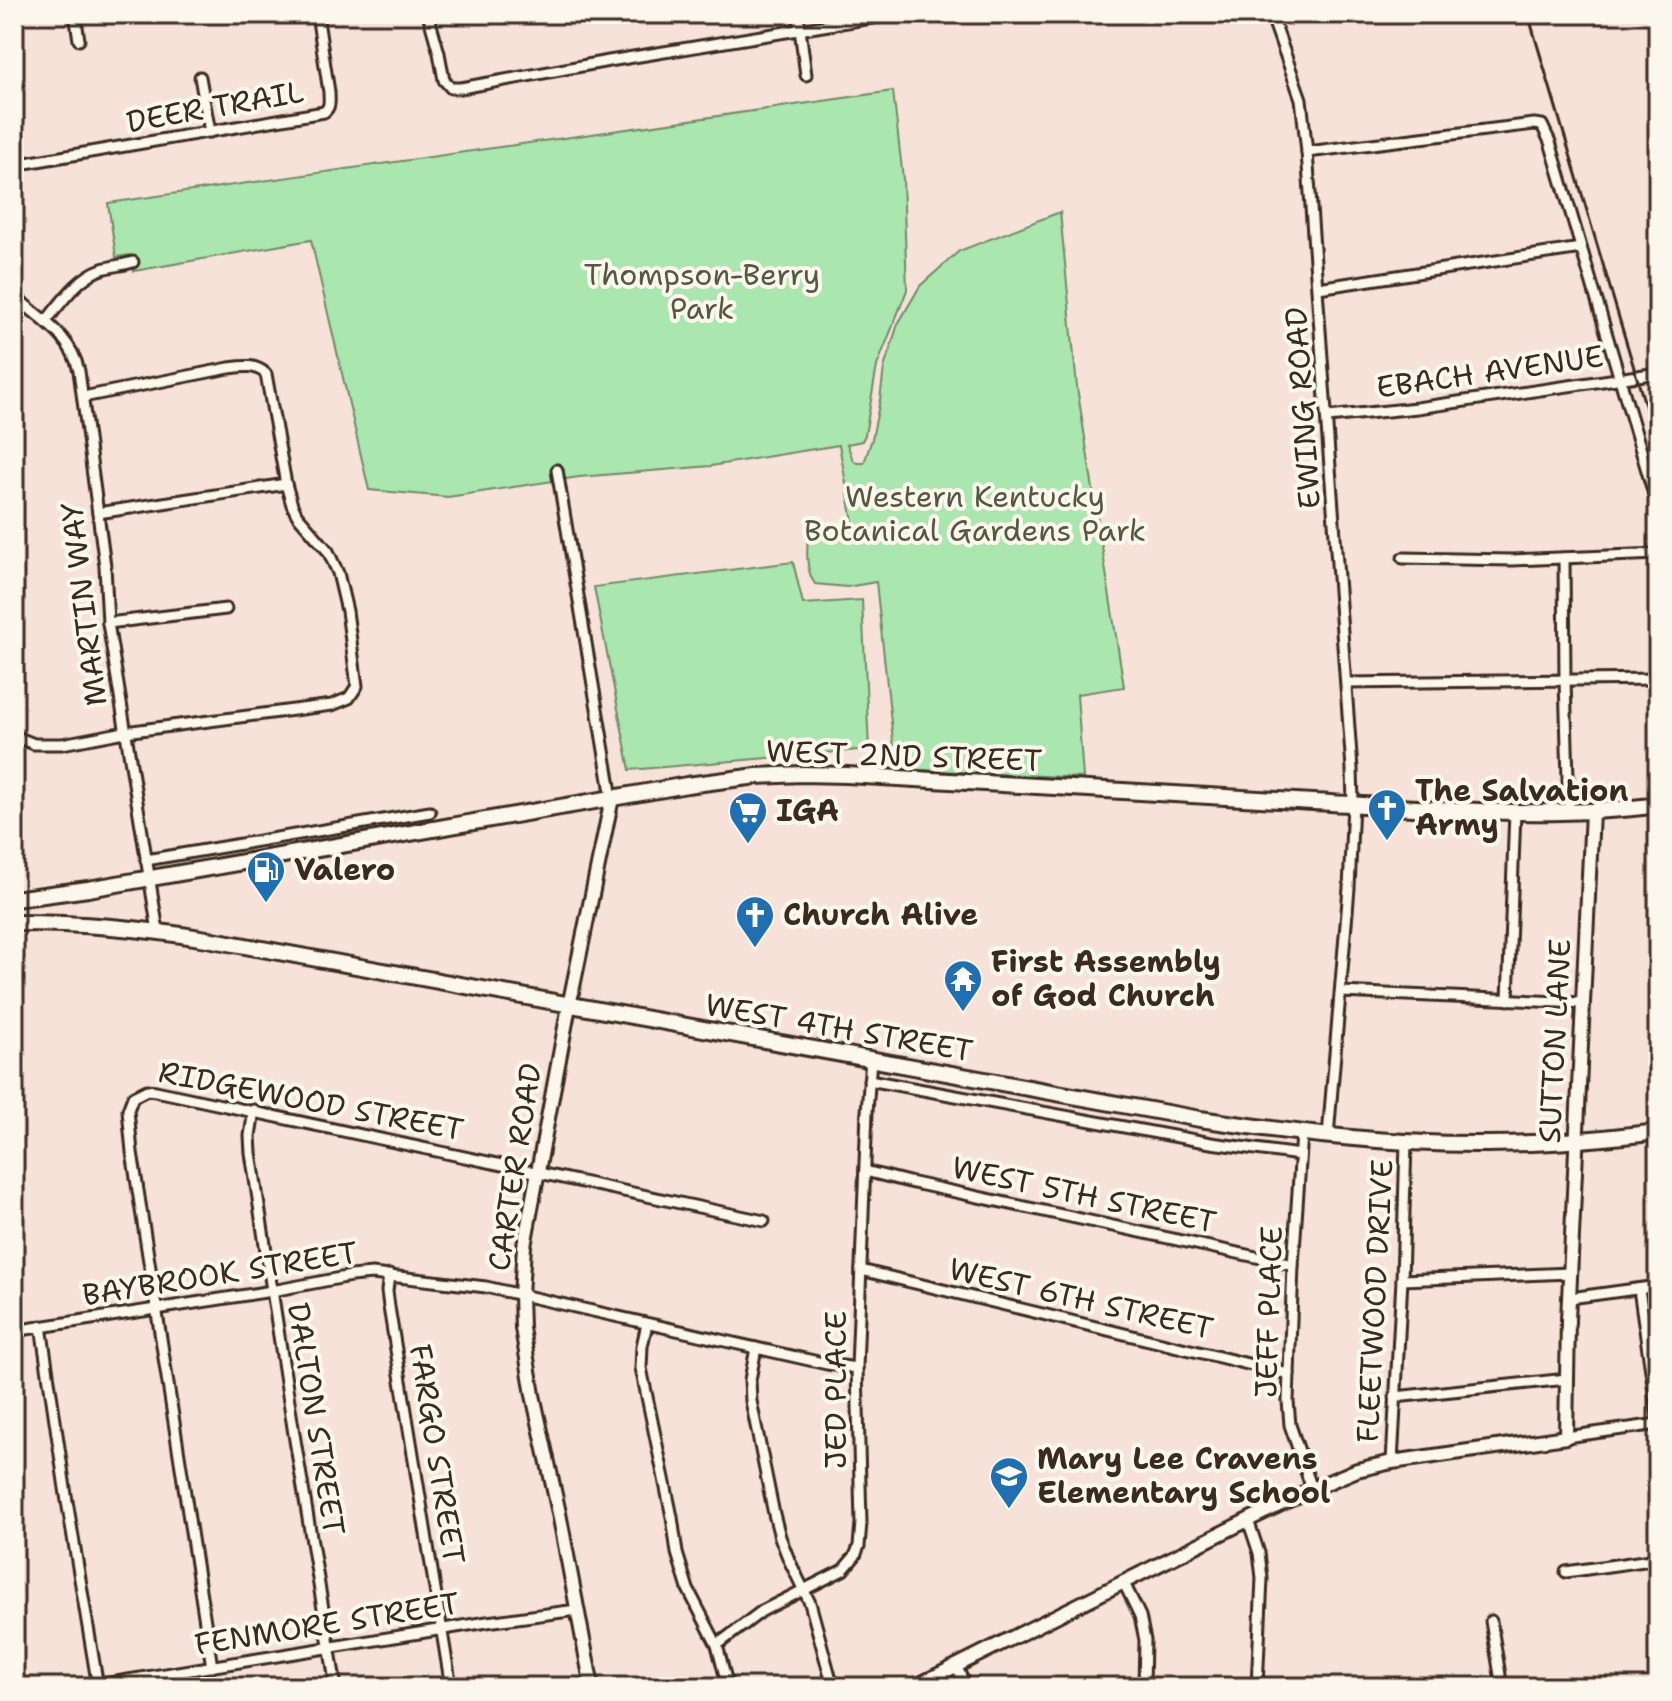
<svg xmlns="http://www.w3.org/2000/svg" width="1672" height="1701" font-family="'Shantell Sans',sans-serif">
<style>
.green{fill:#a9e7ae;stroke:#728866;stroke-width:2}
.lines{fill:none;stroke-linecap:round;stroke-linejoin:round}
.street-casing{stroke:#3b2a1e;stroke-width:15}
.secondary-casing{stroke:#3b2a1e;stroke-width:18}
.primary-casing{stroke:#3b2a1e;stroke-width:20}
.street{stroke:#fbf7ec;stroke-width:9}
.secondary{stroke:#fbf7ec;stroke-width:12}
.primary{stroke:#fbf7ec;stroke-width:14}
.rail{stroke:#3b2a1e;stroke-width:3}
.labels{text-anchor:middle;stroke-width:8;stroke-linejoin:round;paint-order:stroke}
.street-label{font-size:30px;fill:#3b2a1e;stroke:#fbf7ec}
.park-label{font-size:30px;fill:#565942;stroke:#fbf7ec}
.poi-label{font-size:30px;font-weight:bold;fill:#3b2a1e;stroke:#fbf7ec;text-anchor:start}
</style>
<rect width="100%" height="100%" fill="#f6e2d9"/>
<filter id="ink" filterUnits="userSpaceOnUse"><feTurbulence type="fractalNoise" baseFrequency=".0125" numOctaves="2"/><feDisplacementMap in="SourceGraphic" scale="16" xChannelSelector="R" yChannelSelector="G"/><feConvolveMatrix kernelMatrix="1 2 1 2 8 2 1 2 1" color-interpolation-filters="sRGB"/></filter>
<g filter="url(#ink)">
<g class="green">
<path d="M 893,91 L 903,179 L 907,290 L 877,366 L 865,435 L 862,441 L 847,444 L 853,460 L 857,463 L 864,463 L 872,439 L 880,400 L 884,368 L 898,324 L 920,286 L 959,251 L 1060,212 L 1077,387 L 1124,687 L 1077,694 L 1083,778 L 896,769 L 876,582 L 847,587 L 815,584 C 805,570 807,549 808,533 L 854,527 L 839,445 L 711,466 L 579,477 L 448,497 L 369,490 L 311,240 L 134,271 L 130,255 L 116,257 L 108,203 Z"/>
<path d="M 793,562 L 803,604 L 862,600 L 869,749 L 630,770 L 594,587 Z"/>
</g>
<g class="lines">
<defs>
<g id="street">
<path d="M 75,14 L 79,40"/>
<path d="M 428,14 L 439,53 L 444,80 L 451,88 L 461,88 L 609,61 L 896,14"/>
<path d="M 798,14 L 806,75"/>
<path d="M 1271,14 L 1301,99 L 1307,152 L 1352,769 L 1353,804 L 1349,888 L 1328,1136"/>
<path d="M 200,77 L 210,132"/>
<path d="M 1307,152 L 1534,124 L 1542,125 L 1550,142 L 1658,508"/>
<path d="M 14,165 L 324,112 C 331,107 329,100 329,92 L 317,14"/>
<path d="M 1318,288 L 1581,248"/>
<path d="M 14,295 C 40,320 70,333 79,371 L 105,566 L 108,623 L 158,931"/>
<path d="M 46,321 C 61,303 78,277 102,269 C 112,266 123,265 133,262"/>
<path d="M 1328,417 L 1417,408 L 1658,373"/>
<path d="M 557,470 L 612,798"/>
<path d="M 98,513 L 286,484"/>
<path d="M 1403,558 L 1512,560 L 1658,554"/>
<path d="M 1564,558 L 1565,680 L 1569,812"/>
<path d="M 108,623 L 226,609"/>
<path d="M 1347,683 L 1658,679"/>
<path d="M 14,736 L 34,744 L 62,744 L 125,732 L 332,705 L 349,698 L 357,686 L 347,611 L 338,573 L 328,551 L 297,515 L 292,505 L 286,484 L 266,374 C 255,364 244,366 229,368 L 83,397"/>
<path d="M 146,860 L 430,812"/>
<path d="M 1341,992 L 1582,1003"/>
<path d="M 1508,1000 L 1515,811"/>
<path d="M 869,1080 L 1211,1143 L 1300,1155"/>
<path d="M 254,1110 L 250,1136 L 251,1153 L 294,1434 L 336,1687"/>
<path d="M 1302,1133 L 1293,1265 L 1288,1401 L 1290,1425 L 1312,1489"/>
<path d="M 865,1171 L 909,1182 L 1293,1265"/>
<path d="M 861,1270 L 1289,1374"/>
<path d="M 389,1275 L 387,1291 L 389,1307 L 451,1687"/>
<path d="M 1402,1280 L 1571,1273"/>
<path d="M 1639,1289 L 1658,1419"/>
<path d="M 1570,1298 L 1658,1286"/>
<path d="M 647,1324 L 642,1346 L 641,1368 L 672,1517 L 677,1553 L 688,1589 L 717,1645 L 728,1687"/>
<path d="M 41,1326 L 66,1495 L 98,1687"/>
<path d="M 14,1331 L 272,1291 L 351,1276 L 372,1274 L 486,1287 L 827,1364 L 857,1368"/>
<path d="M 756,1348 L 750,1380 L 751,1401 L 774,1514 L 780,1537 L 789,1560 L 810,1603 L 833,1687"/>
<path d="M 1395,1397 L 1567,1379"/>
<path d="M 1566,1437 L 1658,1424"/>
<path d="M 1392,1462 L 1402,1280 L 1406,1142"/>
<path d="M 1248,1520 L 1259,1553 L 1262,1578 L 1257,1687"/>
<path d="M 1566,1572 L 1658,1559"/>
<path d="M 1123,1581 L 1140,1616 L 1145,1640 L 1144,1687"/>
<path d="M 1491,1621 L 1502,1687"/>
<path d="M 717,1645 L 762,1611 L 843,1570 L 855,1556 L 859,1546 L 861,1523 L 857,1368 L 867,1112 L 871,1059"/>
<path d="M 956,1665 L 966,1687"/>
<path d="M 212,1667 L 132,1152 L 128,1110 L 133,1097 L 147,1090 L 156,1091 L 764,1221"/>
<path d="M 85,1687 L 487,1622 L 577,1610"/>
</g>
<g id="secondary">
<path d="M 592,1687 L 559,1513 L 533,1395 L 522,1328 L 521,1295 L 524,1246 L 569,1006 L 612,798"/>
<path d="M 914,1687 L 1248,1520 L 1312,1489 L 1357,1470 L 1392,1462 L 1566,1437 L 1568,1320 L 1592,812"/>
</g>
<g id="primary">
<path d="M 14,899 L 88,889 L 687,785 L 757,776 L 802,774 L 847,775 C 1002,784 1158,793 1313,802 C 1426,808 1546,820 1658,805"/>
<path d="M 14,923 C 79,923 142,928 207,939 L 1200,1119 C 1295,1133 1390,1145 1487,1144 C 1544,1144 1601,1139 1658,1132"/>
</g>
</defs>
<use href="#street" class="street-casing"/>
<use href="#secondary" class="secondary-casing"/>
<use href="#primary" class="primary-casing"/>
<use href="#street" class="street"/>
<use href="#secondary" class="secondary"/>
<use href="#primary" class="primary"/>
<path class="rail" d="M 1528,14 L 1658,448"/>
</g>
</g>
<defs>
<symbol id="church-pin" viewBox="-11 -11 22 30"><path d="M0 17L-7.5 6A9.5 9.5 0 1 1 7.5 6Z" fill="#1f6fb2" stroke="#fbf7ec"/><path d="M-1.2-6h2.4v3.5h3.3v2.4h-3.3V6h-2.4V-.1h-3.3v-2.4h3.3Z" fill="#fff"/></symbol>
<symbol id="supermarket-pin" viewBox="-11 -11 22 30"><path d="M0 17L-7.5 6A9.5 9.5 0 1 1 7.5 6Z" fill="#1f6fb2" stroke="#fbf7ec"/><path d="M-6-5.5h2.5l.6 2H6L4.5 2H-2.5L-4.4-4H-6ZM-1.5 3.2a1.3 1.3 0 1 0 .1 0ZM3 3.2a1.3 1.3 0 1 0 .1 0Z" fill="#fff"/></symbol>
<symbol id="fuel-pin" viewBox="-11 -11 22 30"><path d="M0 17L-7.5 6A9.5 9.5 0 1 1 7.5 6Z" fill="#1f6fb2" stroke="#fbf7ec"/><path d="M-5.5-6h7V0h2V4h1.3V-2.5L3-4.5l.8-.8L6-3V5H2.5V1h-1V6h-7ZM-4.2-4.7v3.2H.2V-4.7Z" fill="#fff"/></symbol>
<symbol id="temple-pin" viewBox="-11 -11 22 30"><path d="M0 17L-7.5 6A9.5 9.5 0 1 1 7.5 6Z" fill="#1f6fb2" stroke="#fbf7ec"/><path d="M0-6L5-2H3V0L6.5 2.5H4V6H1.5V3h-3V6H-4V2.5H-6.5L-3 0V-2H-5Z" fill="#fff"/></symbol>
<symbol id="school-pin" viewBox="-11 -11 22 30"><path d="M0 17L-7.5 6A9.5 9.5 0 1 1 7.5 6Z" fill="#1f6fb2" stroke="#fbf7ec"/><path d="M0-5L7-2L0 1L-7-2ZM-4 1L0 2.5L4 1V4Q0 6-4 4Z" fill="#fff"/></symbol>
</defs>
<g fill-rule="evenodd">
<use href="#church-pin" x="1365" y="786" width="44" height="60"/>
<use href="#supermarket-pin" x="726" y="789" width="44" height="60"/>
<use href="#fuel-pin" x="244" y="848" width="44" height="60"/>
<use href="#church-pin" x="733" y="893" width="44" height="60"/>
<use href="#temple-pin" x="941" y="957" width="44" height="60"/>
<use href="#school-pin" x="987" y="1454" width="44" height="60"/>
</g>
<g class="labels">
<g class="street-label">
<text transform="translate(215 107) rotate(-10)" y="10">DEER TRAIL</text>
<text transform="translate(1490 372) rotate(-8)" y="10">EBACH AVENUE</text>
<text transform="translate(1303 408) rotate(-94)" y="10">EWING ROAD</text>
<text transform="translate(84 604) rotate(-97)" y="10">MARTIN WAY</text>
<text transform="translate(904 756) rotate(2)" y="10">WEST 2ND STREET</text>
<text transform="translate(839 1028) rotate(10)" y="10">WEST 4TH STREET</text>
<text transform="translate(1555 1041) rotate(-87)" y="10">SUTTON LANE</text>
<text transform="translate(311 1101) rotate(11)" y="10">RIDGEWOOD STREET</text>
<text transform="translate(515 1167) rotate(-81)" y="10">CARTER ROAD</text>
<text transform="translate(1084 1195) rotate(12)" y="10">WEST 5TH STREET</text>
<text transform="translate(220 1274) rotate(-9)" y="10">BAYBROOK STREET</text>
<text transform="translate(1081 1299) rotate(13)" y="10">WEST 6TH STREET</text>
<text transform="translate(1375 1301) rotate(-87)" y="10">FLEETWOOD DRIVE</text>
<text transform="translate(1269 1312) rotate(-88)" y="10">JEFF PLACE</text>
<text transform="translate(836 1390) rotate(-90)" y="10">JED PLACE</text>
<text transform="translate(316 1419) rotate(81)" y="10">DALTON STREET</text>
<text transform="translate(437 1454) rotate(81)" y="10">FARGO STREET</text>
<text transform="translate(327 1624) rotate(-9)" y="10">FENMORE STREET</text>
</g>
<g class="park-label">
<text x="702" y="285">Thompson-Berry<tspan x="702" dy="34">Park</tspan></text>
<text x="975" y="507">Western Kentucky<tspan x="975" dy="34">Botanical Gardens Park</tspan></text>
</g>
<g class="poi-label">
<text x="1415" y="801">The Salvation<tspan x="1415" dy="34">Army</tspan></text>
<text x="776" y="821">IGA</text>
<text x="294" y="880">Valero</text>
<text x="783" y="925">Church Alive</text>
<text x="991" y="972">First Assembly<tspan x="991" dy="34">of God Church</tspan></text>
<text x="1037" y="1469">Mary Lee Cravens<tspan x="1037" dy="34">Elementary School</tspan></text>
</g>
</g>
<rect width="1672" height="1701" fill="none" stroke="#fbf7ec" stroke-width="48"/>
<rect x="24" y="24" width="1624" height="1653" fill="none" stroke="#3b2a1e" stroke-width="3" filter="url(#ink)"/>
</svg>
